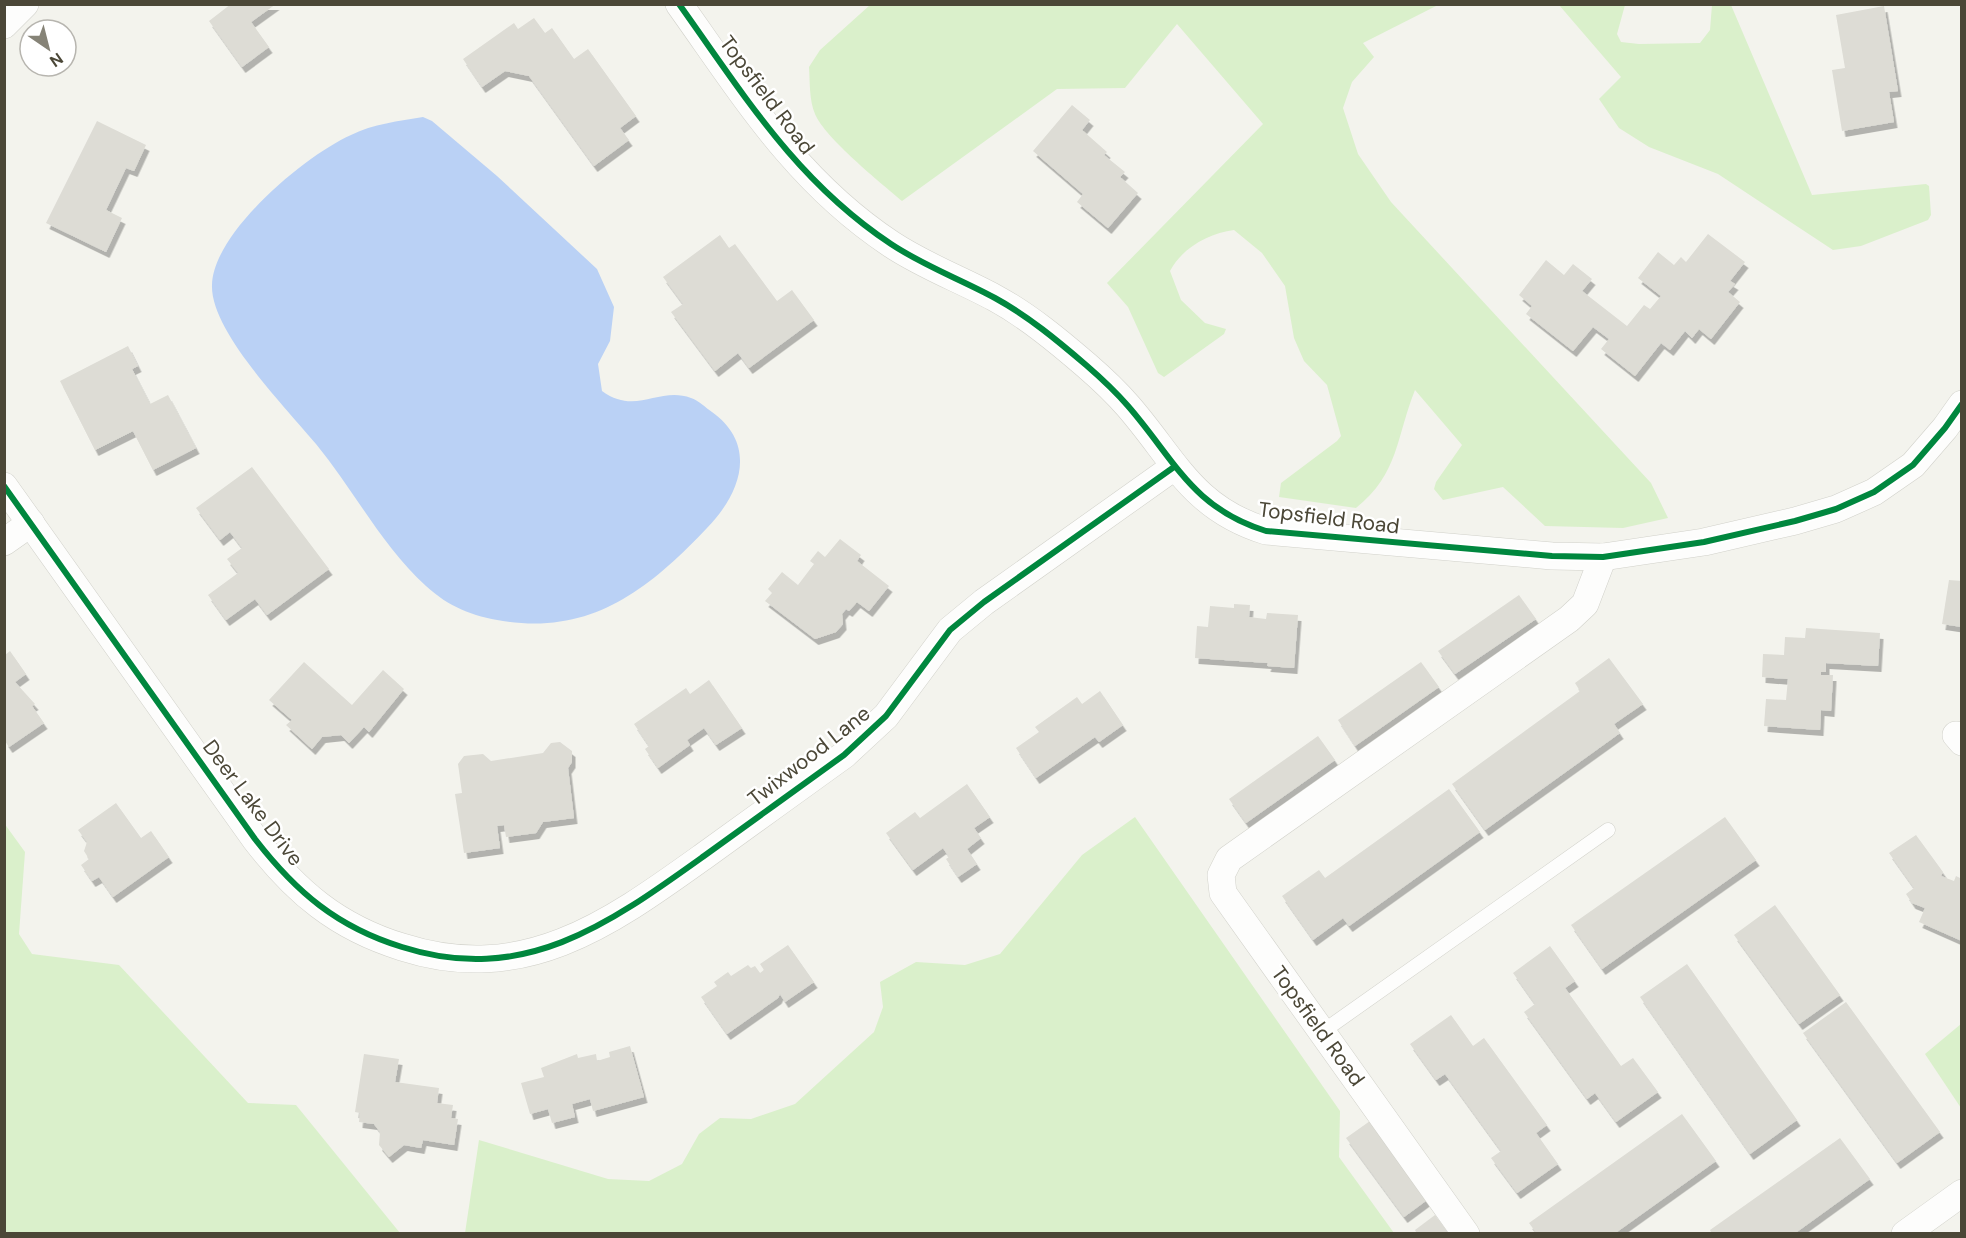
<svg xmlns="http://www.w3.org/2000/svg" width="1966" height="1238" font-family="'DM Sans',sans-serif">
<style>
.green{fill:#daf0cb}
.water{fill:#bad1f5}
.building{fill:#dddcd5;filter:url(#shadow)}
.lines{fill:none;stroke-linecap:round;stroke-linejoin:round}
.service-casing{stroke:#d1d1ca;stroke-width:15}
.minor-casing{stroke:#d1d1ca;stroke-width:28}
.service{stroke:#fdfdfc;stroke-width:14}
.minor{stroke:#fdfdfc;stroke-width:27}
.cycleway-casing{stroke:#fff;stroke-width:10}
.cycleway{stroke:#00873e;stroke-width:6}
.labels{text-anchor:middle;stroke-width:5;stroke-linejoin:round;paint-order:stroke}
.street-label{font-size:21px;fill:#4b4737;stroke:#fff}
</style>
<defs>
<filter id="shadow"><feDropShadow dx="3.5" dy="6" stdDeviation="0" flood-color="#0004"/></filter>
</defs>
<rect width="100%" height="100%" fill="#f3f3ed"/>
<g class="green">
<path d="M 870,5 L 1438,5 L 1363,43 L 1374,57 L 1352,82 L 1343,108 L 1358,154 L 1391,202 L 1651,483 L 1668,518 L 1623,528 L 1545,526 L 1503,487 L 1443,500 L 1434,489 L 1436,482 L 1462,445 L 1415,390 C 1396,437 1399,474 1356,508 L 1279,497 L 1281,483 L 1337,441 L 1341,436 L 1327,385 L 1304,361 L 1294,338 L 1285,286 L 1262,253 L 1234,230 C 1209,233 1182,248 1170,271 L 1181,300 L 1205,323 L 1226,329 L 1224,334 L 1164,377 L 1158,373 L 1128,307 L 1107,283 L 1263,124 L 1177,24 L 1125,88 L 1057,89 L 902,201 C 881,183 825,138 815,114 C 809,100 810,81 809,67 L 820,50 Z"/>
<path d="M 1559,5 L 1625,5 L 1617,34 L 1621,42 L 1639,44 L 1700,43 L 1710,30 L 1712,5 L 1731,5 L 1812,195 L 1926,184 L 1929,186 L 1931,215 L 1928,220 L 1861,246 L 1833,250 L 1718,174 L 1649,147 L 1619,128 L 1599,99 L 1621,77 Z"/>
<path d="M 1135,817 L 1340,1111 L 1339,1157 L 1394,1233 L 465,1233 L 479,1140 L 608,1179 L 649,1181 L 682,1164 L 699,1134 L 720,1118 L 751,1119 L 795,1104 L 874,1032 L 883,1007 L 880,982 L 916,962 L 965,965 L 1000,954 L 1082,855 Z"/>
<path d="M 4,823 L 25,852 L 19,934 L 32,954 L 119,965 L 248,1103 L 296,1105 L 400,1233 L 5,1233 Z"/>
<path d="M 1961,1024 L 1961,1108 L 1925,1054 Z"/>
</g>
<path class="water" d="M 423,117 L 432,121 L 497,176 L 597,269 L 614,307 L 610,341 L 598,364 L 602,391 C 636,416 659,386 691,398 C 698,400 706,408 712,412 C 758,445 741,493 707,528 C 649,589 592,635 503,621 C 472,616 449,607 426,586 C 381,545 354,490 316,444 C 287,409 210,331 212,285 C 213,232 306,155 351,135 C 373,124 399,121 423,117 Z"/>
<g class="building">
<path d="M 231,4 L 276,4 L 251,22 L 269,47 L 242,67 L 209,21 Z"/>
<path d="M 1884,6 L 1898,91 L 1889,92 L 1894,122 L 1842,131 L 1832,70 L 1845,68 L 1836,15 Z"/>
<path d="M 534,18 L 545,33 L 552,28 L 574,59 L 588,49 L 636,116 L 620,128 L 629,140 L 594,166 L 529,76 L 505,71 L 482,87 L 463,59 L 514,23 L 518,29 Z"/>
<path d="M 1072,105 L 1090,120 L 1082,130 L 1107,152 L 1104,155 L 1125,172 L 1120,177 L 1138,193 L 1108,228 L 1077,202 L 1083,194 L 1033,151 Z"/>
<path d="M 97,121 L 146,145 L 134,171 L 126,168 L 106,210 L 122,218 L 106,252 L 46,223 Z"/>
<path d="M 1708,234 L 1745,262 L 1730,281 L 1735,284 L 1728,292 L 1740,302 L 1711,339 L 1699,329 L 1692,338 L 1685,331 L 1670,350 L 1661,343 L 1635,376 L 1601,349 L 1609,339 L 1593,327 L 1573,351 L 1526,314 L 1532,306 L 1519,295 L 1546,260 L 1564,275 L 1573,264 L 1592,279 L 1582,291 L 1627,326 L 1644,305 L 1650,309 L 1661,296 L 1638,278 L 1658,252 L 1674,265 L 1681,257 L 1686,262 Z"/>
<path d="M 720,235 L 729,248 L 735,244 L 777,301 L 792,290 L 814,320 L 749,368 L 738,353 L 715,371 L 671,312 L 683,304 L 663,277 Z"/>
<path d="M 128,346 L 138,366 L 132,369 L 150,404 L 168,395 L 196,448 L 153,470 L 133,431 L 95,450 L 60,381 Z"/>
<path d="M 252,467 L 329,569 L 267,615 L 255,599 L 226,620 L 208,595 L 238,573 L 227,559 L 242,548 L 230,532 L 220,540 L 196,508 Z"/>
<path d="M 840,539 L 861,555 L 857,561 L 889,586 L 869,611 L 857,602 L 849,611 L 846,609 L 842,614 L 843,624 L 836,632 L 815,639 L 765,601 L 772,593 L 768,589 L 782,572 L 798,585 L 814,564 L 810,561 L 818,551 L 825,557 Z"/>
<path d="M 1949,580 L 1962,581 L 1962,627 L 1942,624 Z"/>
<path d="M 1519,595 L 1536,619 L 1455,674 L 1438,651 Z"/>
<path d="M 1234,604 L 1250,605 L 1249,617 L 1266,619 L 1267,613 L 1298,615 L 1294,668 L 1267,666 L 1268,663 L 1195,658 L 1197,626 L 1208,627 L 1210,606 L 1234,608 Z"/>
<path d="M 1806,628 L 1880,633 L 1878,666 L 1826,663 L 1826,672 L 1821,672 L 1821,675 L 1833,675 L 1831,711 L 1821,710 L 1820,730 L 1764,726 L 1766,699 L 1786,700 L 1788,679 L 1762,677 L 1763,654 L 1784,655 L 1785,637 L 1805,638 Z"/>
<path d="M 10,651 L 26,674 L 15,682 L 35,704 L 32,706 L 44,723 L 9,747 L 5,741 L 5,655 Z"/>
<path d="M 1609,658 L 1643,704 L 1614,724 L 1620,733 L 1485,830 L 1452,784 L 1580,691 L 1575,683 Z"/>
<path d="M 304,662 L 352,705 L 383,670 L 404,689 L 369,732 L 364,727 L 349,743 L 341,735 L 322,737 L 312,749 L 286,725 L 292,720 L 269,700 Z"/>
<path d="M 1421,662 L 1439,687 L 1355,746 L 1338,720 Z"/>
<path d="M 709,680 L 742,728 L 716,745 L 704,728 L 687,740 L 690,745 L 658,768 L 645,749 L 649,746 L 634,724 L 686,688 L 690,694 Z"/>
<path d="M 1100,691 L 1123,725 L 1099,742 L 1095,737 L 1036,778 L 1016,748 L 1039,732 L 1035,727 L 1077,697 L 1082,704 Z"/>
<path d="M 1318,736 L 1335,760 L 1246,823 L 1229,799 Z"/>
<path d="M 560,742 L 572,751 L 572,762 L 568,768 L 574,818 L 543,822 L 536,833 L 506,837 L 504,825 L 497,826 L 500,848 L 464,853 L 455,794 L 462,793 L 458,764 L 464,756 L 483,754 L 491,761 L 543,753 L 551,743 Z"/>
<path d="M 967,784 L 990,817 L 974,828 L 981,838 L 967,849 L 977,864 L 958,877 L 946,859 L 949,857 L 943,848 L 913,870 L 886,833 L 915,812 L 920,818 Z"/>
<path d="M 1449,789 L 1480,832 L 1349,926 L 1343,918 L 1313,940 L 1282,896 L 1319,870 L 1325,878 Z"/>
<path d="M 116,803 L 141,838 L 151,831 L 169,857 L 113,897 L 99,877 L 92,881 L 81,865 L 89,859 L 84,851 L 87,842 L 78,830 Z"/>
<path d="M 1725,817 L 1756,860 L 1602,969 L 1571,925 Z"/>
<path d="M 1916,835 L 1943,872 L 1941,876 L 1954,881 L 1956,876 L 1962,879 L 1962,941 L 1919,922 L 1925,908 L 1912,903 L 1906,894 L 1914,888 L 1889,853 Z"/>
<path d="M 1775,905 L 1840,995 L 1799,1024 L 1734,935 Z"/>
<path d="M 788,945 L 814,982 L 785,1002 L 780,994 L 778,998 L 727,1034 L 701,997 L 717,986 L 714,982 L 728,972 L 731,976 L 748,965 L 751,968 L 755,966 L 760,973 L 764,970 L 760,964 Z"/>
<path d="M 1550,946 L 1575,981 L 1565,988 L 1621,1066 L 1633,1058 L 1658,1092 L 1616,1122 L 1595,1093 L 1587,1099 L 1524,1012 L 1535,1004 L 1513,973 Z"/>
<path d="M 1687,964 L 1797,1120 L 1750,1154 L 1640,997 Z"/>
<path d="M 1846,1002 L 1940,1132 L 1897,1163 L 1803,1033 Z"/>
<path d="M 1451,1015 L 1473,1046 L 1484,1038 L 1547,1125 L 1536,1133 L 1558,1164 L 1517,1193 L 1491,1158 L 1501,1151 L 1445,1074 L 1436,1080 L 1410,1044 Z"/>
<path d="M 630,1046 L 644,1097 L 593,1111 L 590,1099 L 572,1104 L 575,1117 L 552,1123 L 548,1109 L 530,1114 L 521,1083 L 544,1077 L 541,1068 L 577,1054 L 578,1058 L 596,1054 L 597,1061 L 610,1057 L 609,1052 Z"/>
<path d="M 364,1054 L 399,1059 L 395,1082 L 439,1088 L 437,1103 L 453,1105 L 451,1118 L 458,1119 L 454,1145 L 423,1140 L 421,1148 L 404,1145 L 389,1157 L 379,1145 L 380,1132 L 374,1124 L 359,1122 L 360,1113 L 355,1112 Z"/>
<path d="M 1682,1114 L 1716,1161 L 1614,1234 L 1537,1234 L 1529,1223 Z"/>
<path d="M 1370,1121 L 1427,1200 L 1404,1217 L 1346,1138 Z"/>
<path d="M 1840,1138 L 1870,1179 L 1794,1234 L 1712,1234 L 1710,1230 Z"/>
<path d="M 1435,1215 L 1449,1234 L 1417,1234 L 1415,1230 Z"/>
</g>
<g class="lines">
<defs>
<path id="service" d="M 1322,1032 L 1608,830"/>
<g id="minor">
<path d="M 679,4 C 744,95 796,181 891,244 C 924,266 960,279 995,298 C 1028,316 1058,341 1086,365 C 1101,378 1115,391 1128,406 C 1175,460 1192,508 1266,531 L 1552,556 L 1603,557 L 1704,542 L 1795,521 L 1836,509 L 1874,492 L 1913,465 L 1945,428 L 1962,404"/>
<path d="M 4,25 L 25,4"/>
<path d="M 4,486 L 255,839 C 296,892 337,927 402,947 C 524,986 609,924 704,856 C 751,822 797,789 844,755 L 886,716 L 950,630 L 984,602 L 1174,467"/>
<path d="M 4,542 L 31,523"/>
<path d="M 1956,735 L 1962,742"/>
<path d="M 1466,1234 L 1223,893 L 1221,875 L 1229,859 L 1569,619 L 1585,604 L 1603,557"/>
<path d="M 1905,1234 L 1962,1193"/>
</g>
</defs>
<use href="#service" class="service-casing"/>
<use href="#minor" class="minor-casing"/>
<use href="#service" class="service"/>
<use href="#minor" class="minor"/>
<defs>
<g id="cycleway">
<path d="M 679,4 C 744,95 796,181 891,244 C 924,266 960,279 995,298 C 1028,316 1058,341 1086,365 C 1101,378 1115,391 1128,406 C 1175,460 1192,508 1266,531 L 1552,556 L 1603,557 L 1704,542 L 1795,521 L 1836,509 L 1874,492 L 1913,465 L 1945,428 L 1962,404"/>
<path d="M 4,486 L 255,839 C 296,892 337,927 402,947 C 524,986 609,924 704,856 C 751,822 797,789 844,755 L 886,716 L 950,630 L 984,602 L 1174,467"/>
</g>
</defs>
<use href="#cycleway" class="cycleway-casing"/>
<use href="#cycleway" class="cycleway"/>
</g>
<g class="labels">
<g class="street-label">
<text transform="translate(767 95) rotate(53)" y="7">Topsfield Road</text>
<text transform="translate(1329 518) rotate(7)" y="7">Topsfield Road</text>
<text transform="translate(809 756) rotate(-38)" y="7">Twixwood Lane</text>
<text transform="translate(253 803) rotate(53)" y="7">Deer Lake Drive</text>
<text transform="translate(1318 1026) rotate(54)" y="7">Topsfield Road</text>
</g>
</g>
<rect width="1966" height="1238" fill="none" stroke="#4b4737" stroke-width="12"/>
<g transform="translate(48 48) rotate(145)"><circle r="28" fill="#ffffff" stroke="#b7b5af" stroke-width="1.5"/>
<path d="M0-4.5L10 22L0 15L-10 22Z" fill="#868377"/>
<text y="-9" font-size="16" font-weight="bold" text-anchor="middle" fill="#4b4737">N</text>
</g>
</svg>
